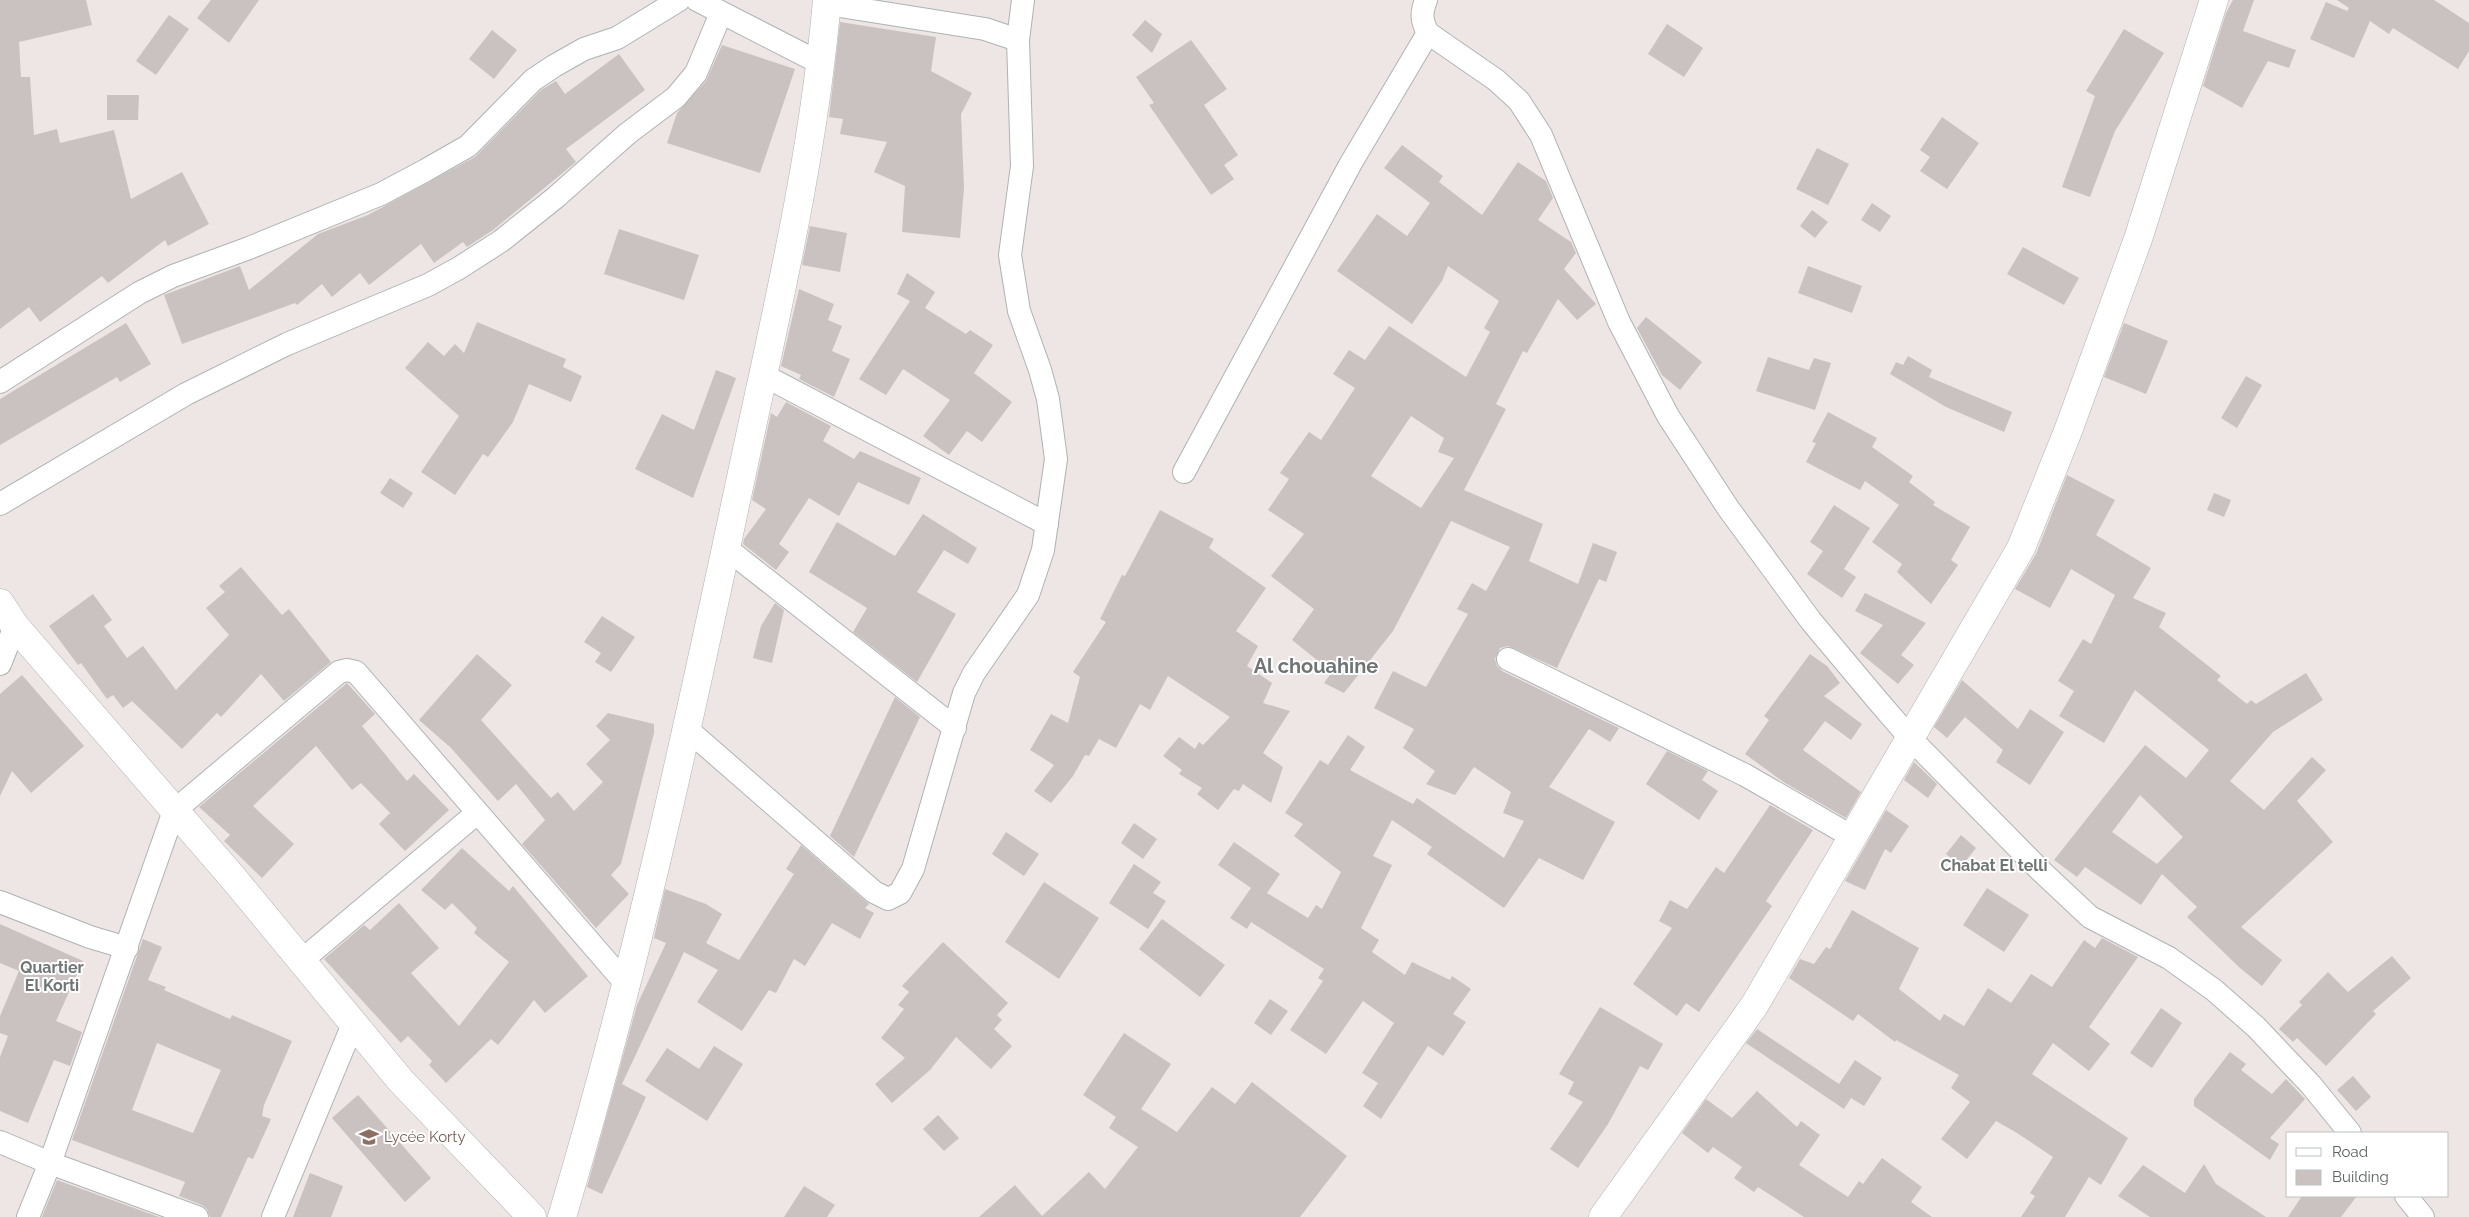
<svg xmlns="http://www.w3.org/2000/svg" width="2469" height="1217" font-family="Raleway,sans-serif">
<style>
.building{fill:#c9c2c1;fill-rule:evenodd}
.lines{fill:none;stroke-linecap:round;stroke-linejoin:round}
.minor-casing{stroke:#aeb3b3;stroke-width:24}
.tertiary-casing{stroke:#aeb3b3;stroke-width:29}
.minor{stroke:#fff;stroke-width:22}
.tertiary{stroke:#fff;stroke-width:28}
.labels{text-anchor:middle;stroke-width:4;stroke-linejoin:round;paint-order:stroke}
.education-label{font-size:15px;fill:#785e54;stroke:#fff;text-anchor:start}
.neighbourhood-label{font-size:16px;font-weight:bold;fill:#6e7574;stroke:#fff}
.district-label{font-size:20px;font-weight:bold;fill:#6e7574;stroke:#fff}
</style>
<rect width="100%" height="100%" fill="#ede6e5"/>
<g class="building">
<path d="M 0,0 L 86,0 L 92,25 L 19,42 L 21,77 L 30,77 L 34,135 L 57,129 L 60,143 L 114,130 L 131,199 L 182,172 L 209,224 L 168,246 L 165,240 L 108,283 L 102,276 L 40,322 L 29,307 L 0,329 Z"/>
<path d="M 211,0 L 259,0 L 229,43 L 197,18 Z"/>
<path d="M 2233,0 L 2254,0 L 2243,31 L 2296,50 L 2289,68 L 2268,61 L 2242,108 L 2203,86 L 2226,13 Z"/>
<path d="M 2337,0 L 2434,0 L 2469,23 L 2469,51 L 2458,69 L 2393,28 L 2389,34 L 2370,21 L 2354,58 L 2310,39 L 2326,2 L 2347,11 L 2349,8 Z"/>
<path d="M 169,15 L 189,29 L 156,75 L 136,61 Z"/>
<path d="M 1145,20 L 1162,34 L 1152,53 L 1132,35 Z"/>
<path d="M 840,22 L 936,37 L 931,71 L 972,93 L 961,114 L 964,187 L 960,238 L 902,232 L 905,186 L 874,172 L 887,142 L 840,134 L 843,119 L 829,117 Z"/>
<path d="M 1667,24 L 1703,48 L 1684,77 L 1648,54 Z"/>
<path d="M 2124,29 L 2164,53 L 2115,131 L 2090,197 L 2062,187 L 2095,96 L 2086,91 Z"/>
<path d="M 492,30 L 517,50 L 494,79 L 469,59 Z"/>
<path d="M 1191,40 L 1227,89 L 1204,105 L 1238,155 L 1224,165 L 1234,179 L 1211,195 L 1149,105 L 1154,103 L 1136,77 Z"/>
<path d="M 722,45 L 795,69 L 760,173 L 667,143 L 677,113 L 706,81 Z"/>
<path d="M 619,54 L 645,90 L 566,149 L 576,162 L 493,230 L 467,247 L 463,242 L 434,263 L 421,244 L 369,285 L 360,273 L 332,297 L 322,284 L 297,305 L 295,303 L 182,344 L 164,295 L 240,266 L 249,290 L 318,234 L 368,215 L 475,157 L 541,90 L 556,81 L 565,94 Z"/>
<path d="M 107,95 L 139,95 L 138,120 L 107,120 Z"/>
<path d="M 1942,117 L 1979,143 L 1947,189 L 1920,171 L 1930,157 L 1920,150 Z"/>
<path d="M 1402,145 L 1443,176 L 1439,182 L 1482,215 L 1518,162 L 1546,181 L 1553,198 L 1538,220 L 1571,242 L 1576,253 L 1564,269 L 1596,304 L 1577,320 L 1558,299 L 1527,353 L 1523,351 L 1496,404 L 1506,409 L 1464,490 L 1543,524 L 1529,561 L 1578,584 L 1593,543 L 1617,552 L 1606,582 L 1599,579 L 1557,668 L 1508,646 L 1500,648 L 1495,659 L 1497,666 L 1502,671 L 1619,728 L 1610,742 L 1589,729 L 1549,787 L 1615,822 L 1583,880 L 1539,858 L 1504,908 L 1427,854 L 1432,847 L 1392,820 L 1373,856 L 1392,865 L 1361,928 L 1379,940 L 1372,952 L 1405,975 L 1412,962 L 1450,980 L 1452,976 L 1471,989 L 1453,1014 L 1466,1022 L 1443,1056 L 1428,1046 L 1381,1119 L 1363,1106 L 1378,1083 L 1362,1073 L 1394,1023 L 1363,1001 L 1326,1054 L 1290,1030 L 1323,981 L 1318,978 L 1324,969 L 1251,922 L 1247,929 L 1230,918 L 1251,888 L 1218,865 L 1234,842 L 1280,874 L 1267,893 L 1308,918 L 1316,905 L 1322,909 L 1341,872 L 1294,836 L 1303,824 L 1285,813 L 1320,760 L 1328,765 L 1348,735 L 1365,747 L 1350,770 L 1413,804 L 1417,798 L 1504,858 L 1524,821 L 1503,813 L 1511,792 L 1474,767 L 1455,795 L 1426,784 L 1435,771 L 1403,748 L 1414,729 L 1374,708 L 1393,671 L 1426,687 L 1468,614 L 1457,609 L 1472,583 L 1486,591 L 1510,547 L 1451,521 L 1393,631 L 1344,693 L 1324,683 L 1332,672 L 1292,640 L 1314,609 L 1271,576 L 1304,534 L 1268,510 L 1289,479 L 1280,473 L 1309,432 L 1321,440 L 1355,388 L 1333,374 L 1349,350 L 1365,360 L 1389,326 L 1466,377 L 1490,332 L 1484,328 L 1499,301 L 1448,266 L 1442,281 L 1412,324 L 1337,271 L 1377,214 L 1407,236 L 1430,203 L 1384,168 ZM 1411,416 L 1444,438 L 1438,452 L 1454,458 L 1421,508 L 1371,476 Z"/>
<path d="M 1817,148 L 1849,164 L 1828,205 L 1796,189 Z"/>
<path d="M 1872,203 L 1891,216 L 1880,232 L 1861,220 Z"/>
<path d="M 1812,210 L 1828,222 L 1815,238 L 1800,226 Z"/>
<path d="M 810,226 L 847,233 L 840,272 L 802,265 Z"/>
<path d="M 619,229 L 699,255 L 684,300 L 604,274 Z"/>
<path d="M 2023,247 L 2079,278 L 2064,305 L 2007,274 Z"/>
<path d="M 1808,266 L 1862,286 L 1852,313 L 1798,293 Z"/>
<path d="M 907,273 L 935,292 L 925,308 L 966,334 L 970,330 L 993,345 L 974,373 L 1012,402 L 982,442 L 967,431 L 949,455 L 923,436 L 950,400 L 903,369 L 886,395 L 859,379 L 910,301 L 897,294 Z"/>
<path d="M 799,289 L 834,304 L 828,320 L 842,326 L 832,351 L 850,359 L 834,397 L 799,379 L 801,375 L 781,366 Z"/>
<path d="M 1646,317 L 1702,362 L 1680,390 L 1662,375 L 1637,328 Z"/>
<path d="M 477,322 L 566,359 L 563,367 L 582,376 L 571,402 L 529,384 L 513,422 L 488,457 L 483,454 L 455,495 L 421,472 L 459,416 L 405,368 L 428,342 L 444,356 L 455,344 L 464,353 Z"/>
<path d="M 126,323 L 151,364 L 120,382 L 117,377 L 0,445 L 0,399 Z"/>
<path d="M 2124,323 L 2168,341 L 2146,394 L 2104,377 Z"/>
<path d="M 1908,356 L 1932,370 L 1929,377 L 2012,412 L 2004,432 L 1946,407 L 1890,374 L 1896,362 L 1903,365 Z"/>
<path d="M 1768,357 L 1809,370 L 1814,358 L 1831,363 L 1815,410 L 1756,391 Z"/>
<path d="M 716,370 L 736,378 L 693,498 L 635,469 L 662,414 L 694,430 Z"/>
<path d="M 2246,376 L 2262,385 L 2237,428 L 2221,418 Z"/>
<path d="M 786,402 L 831,426 L 823,441 L 854,459 L 860,451 L 921,478 L 909,505 L 858,482 L 839,516 L 809,498 L 779,544 L 789,552 L 776,570 L 743,544 L 744,539 L 766,509 L 752,500 L 771,413 L 777,417 Z"/>
<path d="M 1828,412 L 1877,438 L 1872,447 L 1913,476 L 1909,482 L 1935,502 L 1933,505 L 1970,527 L 1951,560 L 1958,565 L 1931,604 L 1897,572 L 1902,564 L 1872,542 L 1899,505 L 1865,481 L 1860,490 L 1806,462 L 1816,443 L 1812,442 Z"/>
<path d="M 2067,475 L 2115,500 L 2096,535 L 2151,568 L 2133,598 L 2166,613 L 2159,627 L 2221,676 L 2217,680 L 2247,704 L 2251,700 L 2256,704 L 2306,673 L 2323,700 L 2273,732 L 2230,781 L 2264,810 L 2312,757 L 2326,770 L 2297,801 L 2333,842 L 2241,927 L 2282,960 L 2262,986 L 2240,968 L 2187,917 L 2197,907 L 2162,874 L 2141,905 L 2085,867 L 2077,877 L 2054,860 L 2145,745 L 2186,778 L 2209,750 L 2135,690 L 2104,743 L 2059,716 L 2074,691 L 2058,681 L 2083,639 L 2091,644 L 2115,595 L 2071,569 L 2050,608 L 2015,589 L 2036,554 ZM 2140,795 L 2183,837 L 2157,864 L 2112,832 Z"/>
<path d="M 390,478 L 413,493 L 403,508 L 380,493 Z"/>
<path d="M 2214,493 L 2231,500 L 2224,517 L 2207,510 Z"/>
<path d="M 1834,505 L 1870,528 L 1844,569 L 1856,577 L 1842,598 L 1807,574 L 1823,551 L 1810,542 Z"/>
<path d="M 1160,510 L 1214,539 L 1209,548 L 1266,588 L 1236,631 L 1258,646 L 1247,666 L 1272,683 L 1263,703 L 1290,711 L 1263,753 L 1283,767 L 1271,803 L 1243,784 L 1239,791 L 1234,789 L 1218,810 L 1197,794 L 1202,788 L 1179,774 L 1182,770 L 1163,756 L 1179,737 L 1195,749 L 1199,742 L 1203,745 L 1230,717 L 1168,676 L 1150,710 L 1140,704 L 1116,748 L 1099,739 L 1089,756 L 1085,755 L 1073,776 L 1051,803 L 1034,791 L 1054,765 L 1030,750 L 1051,714 L 1068,723 L 1080,677 L 1073,672 L 1106,622 L 1100,619 L 1122,575 L 1125,576 Z"/>
<path d="M 923,514 L 977,548 L 968,564 L 944,550 L 917,592 L 956,614 L 917,682 L 853,632 L 867,608 L 809,572 L 837,522 L 895,556 Z"/>
<path d="M 241,567 L 282,615 L 289,609 L 331,662 L 284,701 L 261,674 L 221,717 L 217,713 L 182,749 L 132,701 L 123,708 L 113,695 L 107,699 L 81,663 L 78,665 L 49,626 L 93,594 L 112,620 L 104,626 L 127,658 L 143,646 L 176,690 L 229,635 L 206,608 L 225,592 L 219,586 Z"/>
<path d="M 1865,593 L 1926,623 L 1901,655 L 1914,665 L 1898,684 L 1860,653 L 1883,625 L 1855,611 Z"/>
<path d="M 775,603 L 784,610 L 772,663 L 753,658 L 761,626 Z"/>
<path d="M 602,616 L 635,637 L 611,672 L 595,662 L 601,653 L 584,642 Z"/>
<path d="M 477,654 L 512,685 L 481,720 L 551,798 L 558,792 L 574,811 L 603,782 L 586,764 L 610,740 L 596,726 L 608,713 L 654,724 L 654,733 L 621,864 L 611,875 L 629,894 L 596,928 L 522,844 L 545,820 L 516,784 L 498,801 L 451,748 L 419,720 Z"/>
<path d="M 1810,654 L 1827,666 L 1840,683 L 1824,696 L 1862,724 L 1851,740 L 1825,721 L 1803,750 L 1861,792 L 1846,818 L 1785,783 L 1745,754 L 1769,720 L 1764,716 Z"/>
<path d="M 22,675 L 84,746 L 31,793 L 12,771 L 0,796 L 0,694 Z"/>
<path d="M 1962,680 L 2018,729 L 2030,709 L 2064,732 L 2030,785 L 1996,762 L 2003,750 L 1965,717 L 1947,738 L 1934,727 Z"/>
<path d="M 347,683 L 375,714 L 362,726 L 407,781 L 414,774 L 449,810 L 405,851 L 379,824 L 390,813 L 361,783 L 352,790 L 316,746 L 253,806 L 294,844 L 262,878 L 224,841 L 230,835 L 199,807 Z"/>
<path d="M 895,697 L 920,717 L 854,857 L 830,836 Z"/>
<path d="M 1667,751 L 1708,771 L 1702,780 L 1718,791 L 1699,820 L 1646,784 Z"/>
<path d="M 1914,762 L 1937,784 L 1928,798 L 1904,780 Z"/>
<path d="M 1770,805 L 1813,830 L 1766,901 L 1772,906 L 1699,1012 L 1686,1003 L 1677,1016 L 1633,984 L 1672,928 L 1659,921 L 1670,900 L 1687,909 L 1716,867 L 1724,873 Z"/>
<path d="M 1886,810 L 1909,826 L 1891,853 L 1885,849 L 1865,890 L 1845,881 Z"/>
<path d="M 1134,823 L 1157,839 L 1143,859 L 1121,843 Z"/>
<path d="M 1006,832 L 1039,854 L 1024,876 L 992,854 Z"/>
<path d="M 1961,835 L 1976,848 L 1961,867 L 1946,854 Z"/>
<path d="M 801,845 L 869,904 L 865,908 L 874,913 L 860,939 L 832,923 L 805,966 L 794,959 L 776,993 L 769,990 L 742,1031 L 697,1002 L 718,970 L 684,952 L 622,1084 L 646,1097 L 602,1194 L 587,1187 L 637,1005 L 666,943 L 654,938 L 665,889 L 706,904 L 722,914 L 706,943 L 739,960 L 794,874 L 786,869 Z"/>
<path d="M 462,848 L 509,891 L 513,886 L 588,976 L 545,1013 L 534,1000 L 498,1045 L 491,1039 L 446,1083 L 429,1065 L 432,1061 L 408,1036 L 401,1043 L 324,959 L 364,925 L 370,930 L 399,903 L 439,948 L 411,973 L 459,1026 L 509,962 L 474,933 L 477,928 L 452,903 L 445,910 L 421,890 Z"/>
<path d="M 1134,864 L 1161,882 L 1153,893 L 1166,901 L 1148,929 L 1109,903 Z"/>
<path d="M 1044,882 L 1099,918 L 1059,979 L 1005,942 Z"/>
<path d="M 1987,888 L 2029,915 L 2004,952 L 1963,925 Z"/>
<path d="M 1852,910 L 1919,948 L 1899,989 L 1940,1021 L 1944,1014 L 1964,1026 L 1988,988 L 2011,1003 L 2031,974 L 2052,987 L 2084,940 L 2095,948 L 2102,938 L 2138,957 L 2089,1027 L 2110,1044 L 2089,1071 L 2053,1043 L 2032,1074 L 2128,1138 L 2101,1185 L 2089,1177 L 2065,1217 L 2021,1217 L 2035,1196 L 2030,1193 L 2053,1157 L 2017,1133 L 1996,1121 L 1967,1159 L 1941,1139 L 1970,1102 L 1951,1088 L 1959,1075 L 1896,1040 L 1895,1042 L 1858,1014 L 1853,1021 L 1789,978 L 1800,959 L 1814,964 L 1826,947 L 1830,949 Z"/>
<path d="M 1162,919 L 1225,965 L 1200,997 L 1139,949 Z"/>
<path d="M 0,924 L 83,961 L 56,1021 L 82,1032 L 70,1066 L 54,1060 L 28,1123 L 0,1111 L 0,1057 L 8,1036 L 0,1033 L 0,1016 L 19,971 L 0,963 Z"/>
<path d="M 143,939 L 162,947 L 148,980 L 166,987 L 164,990 L 230,1019 L 232,1015 L 292,1041 L 264,1105 L 262,1116 L 271,1119 L 253,1159 L 248,1157 L 221,1217 L 210,1217 L 207,1209 L 202,1205 L 179,1196 L 185,1182 L 72,1140 ZM 157,1043 L 221,1070 L 193,1133 L 132,1110 Z"/>
<path d="M 943,942 L 1008,1003 L 997,1015 L 1002,1020 L 994,1029 L 1012,1046 L 991,1069 L 956,1037 L 930,1070 L 892,1103 L 875,1084 L 905,1058 L 881,1038 L 904,1009 L 898,1005 L 909,992 L 902,986 Z"/>
<path d="M 2392,956 L 2411,978 L 2373,1011 L 2376,1014 L 2326,1066 L 2297,1038 L 2293,1042 L 2279,1029 L 2302,1005 L 2299,1002 L 2328,972 L 2348,992 Z"/>
<path d="M 1270,999 L 1288,1011 L 1271,1035 L 1254,1023 Z"/>
<path d="M 1600,1007 L 1663,1044 L 1648,1070 L 1640,1066 L 1608,1124 L 1578,1168 L 1550,1149 L 1583,1102 L 1568,1094 L 1574,1082 L 1559,1074 Z"/>
<path d="M 2161,1008 L 2182,1023 L 2152,1068 L 2130,1053 Z"/>
<path d="M 1757,1029 L 1839,1084 L 1855,1060 L 1882,1078 L 1864,1106 L 1851,1098 L 1844,1109 L 1746,1043 Z"/>
<path d="M 1124,1033 L 1171,1064 L 1141,1109 L 1177,1132 L 1212,1087 L 1235,1104 L 1252,1082 L 1347,1156 L 1300,1217 L 979,1217 L 1015,1185 L 1042,1216 L 1089,1172 L 1105,1189 L 1138,1147 L 1109,1128 L 1116,1117 L 1083,1095 Z"/>
<path d="M 714,1046 L 743,1064 L 707,1121 L 645,1081 L 667,1048 L 699,1069 Z"/>
<path d="M 2230,1052 L 2246,1064 L 2241,1070 L 2272,1094 L 2286,1079 L 2305,1099 L 2270,1138 L 2279,1144 L 2270,1160 L 2194,1106 L 2194,1099 Z"/>
<path d="M 2353,1076 L 2371,1097 L 2356,1111 L 2337,1090 Z"/>
<path d="M 1757,1091 L 1797,1127 L 1801,1121 L 1820,1135 L 1799,1165 L 1848,1197 L 1859,1181 L 1863,1184 L 1882,1158 L 1922,1187 L 1911,1202 L 1932,1217 L 1804,1217 L 1758,1187 L 1754,1192 L 1734,1178 L 1742,1167 L 1713,1147 L 1708,1153 L 1682,1133 L 1706,1099 L 1732,1118 Z"/>
<path d="M 358,1095 L 431,1178 L 405,1202 L 332,1118 Z"/>
<path d="M 938,1115 L 959,1138 L 944,1151 L 923,1129 Z"/>
<path d="M 2204,1164 L 2216,1184 L 2266,1217 L 2150,1217 L 2118,1196 L 2143,1165 L 2185,1193 Z"/>
<path d="M 310,1173 L 343,1186 L 331,1217 L 293,1217 Z"/>
<path d="M 57,1180 L 159,1217 L 42,1217 Z"/>
<path d="M 804,1186 L 835,1205 L 827,1217 L 784,1217 Z"/>
<path d="M 2302,1196 L 2357,1196 L 2341,1217 L 2288,1217 Z"/>
</g>
<g class="lines">
<defs>
<g id="minor">
<path d="M 697,0 L 822,64"/>
<path d="M 1426,0 C 1421,13 1421,20 1428,33 L 1496,80 L 1519,101 L 1541,135 L 1619,322 L 1668,416 L 1728,508 L 1811,621 L 1878,701 L 1910,738 L 2041,871 L 2090,917 L 2169,958 L 2214,990 L 2256,1027 L 2311,1085 L 2350,1133"/>
<path d="M 827,4 L 985,29 L 1018,40"/>
<path d="M 763,375 L 1047,524"/>
<path d="M 0,382 L 139,293 L 173,276 L 249,248 L 381,194 L 426,170 L 468,146 L 533,80 L 554,66 L 584,49 L 617,38 L 679,0"/>
<path d="M 1184,472 L 1351,163 L 1428,33"/>
<path d="M 0,504 L 186,394 L 287,344 L 428,285 L 459,268 L 501,241 L 555,198 L 627,134 L 676,97 L 696,73 L 721,13"/>
<path d="M 726,548 L 955,728"/>
<path d="M 1508,659 L 1745,775 L 1851,836"/>
<path d="M 0,664 L 15,626"/>
<path d="M 687,729 L 874,892 L 888,899 L 900,893 L 913,869 L 964,693 L 974,673 L 1028,595 L 1043,550 L 1056,459 L 1048,399 L 1040,370 L 1019,311 L 1010,255 L 1022,166 L 1018,40 L 1023,0"/>
<path d="M 0,902 L 90,937 L 127,948"/>
<path d="M 301,961 L 477,813"/>
<path d="M 0,1142 L 50,1163 L 197,1217"/>
<path d="M 2406,1196 L 2423,1217"/>
<path d="M 28,1217 L 50,1163 L 174,811 L 339,672 L 347,670 L 356,672 L 627,985"/>
<path d="M 273,1217 L 353,1024"/>
</g>
<g id="tertiary">
<path d="M 0,603 L 15,626 L 234,879 L 401,1081 L 532,1217"/>
<path d="M 562,1217 C 634,977 687,732 739,487 C 773,326 813,164 827,0"/>
<path d="M 1603,1217 L 1754,1006 L 2021,548 L 2068,431 L 2138,239 L 2214,0"/>
</g>
</defs>
<use href="#minor" class="minor-casing"/>
<use href="#tertiary" class="tertiary-casing"/>
<use href="#minor" class="minor"/>
<use href="#tertiary" class="tertiary"/>
</g>
<defs>
<symbol id="school-bare" viewBox="-9 -9 18 18"><path d="M0-5L7-2L0 1L-7-2ZM-4 1L0 2.5L4 1V4Q0 6-4 4Z" fill="#8d6e63" stroke="#fff" stroke-width="2.5" paint-order="stroke"/></symbol>
</defs>
<g fill-rule="evenodd">
<use href="#school-bare" x="355" y="1123" width="28" height="28"/>
</g>
<g class="labels">
<g class="education-label">
<text x="384" y="1142">Lycée Korty</text>
</g>
<g class="neighbourhood-label">
<text x="1994" y="871">Chabat El telli</text>
<text x="52" y="973">Quartier<tspan x="52" dy="18">El Korti</tspan></text>
</g>
<g class="district-label">
<text x="1316" y="673">Al chouahine</text>
</g>
</g>
<rect x="2286" y="1132" width="162" height="65" fill="#ffffff" stroke="#bec1c1"/>
<rect x="2296" y="1148" width="25" height="8" fill="#ffffff" stroke="#bec1c1"/>
<text x="2332" y="1157" font-size="15" fill="#5d6363">Road</text>
<rect x="2296" y="1170" width="25" height="15" fill="#c9c2c1" stroke="#bec1c1"/>
<text x="2332" y="1182" font-size="15" fill="#5d6363">Building</text>
</svg>
